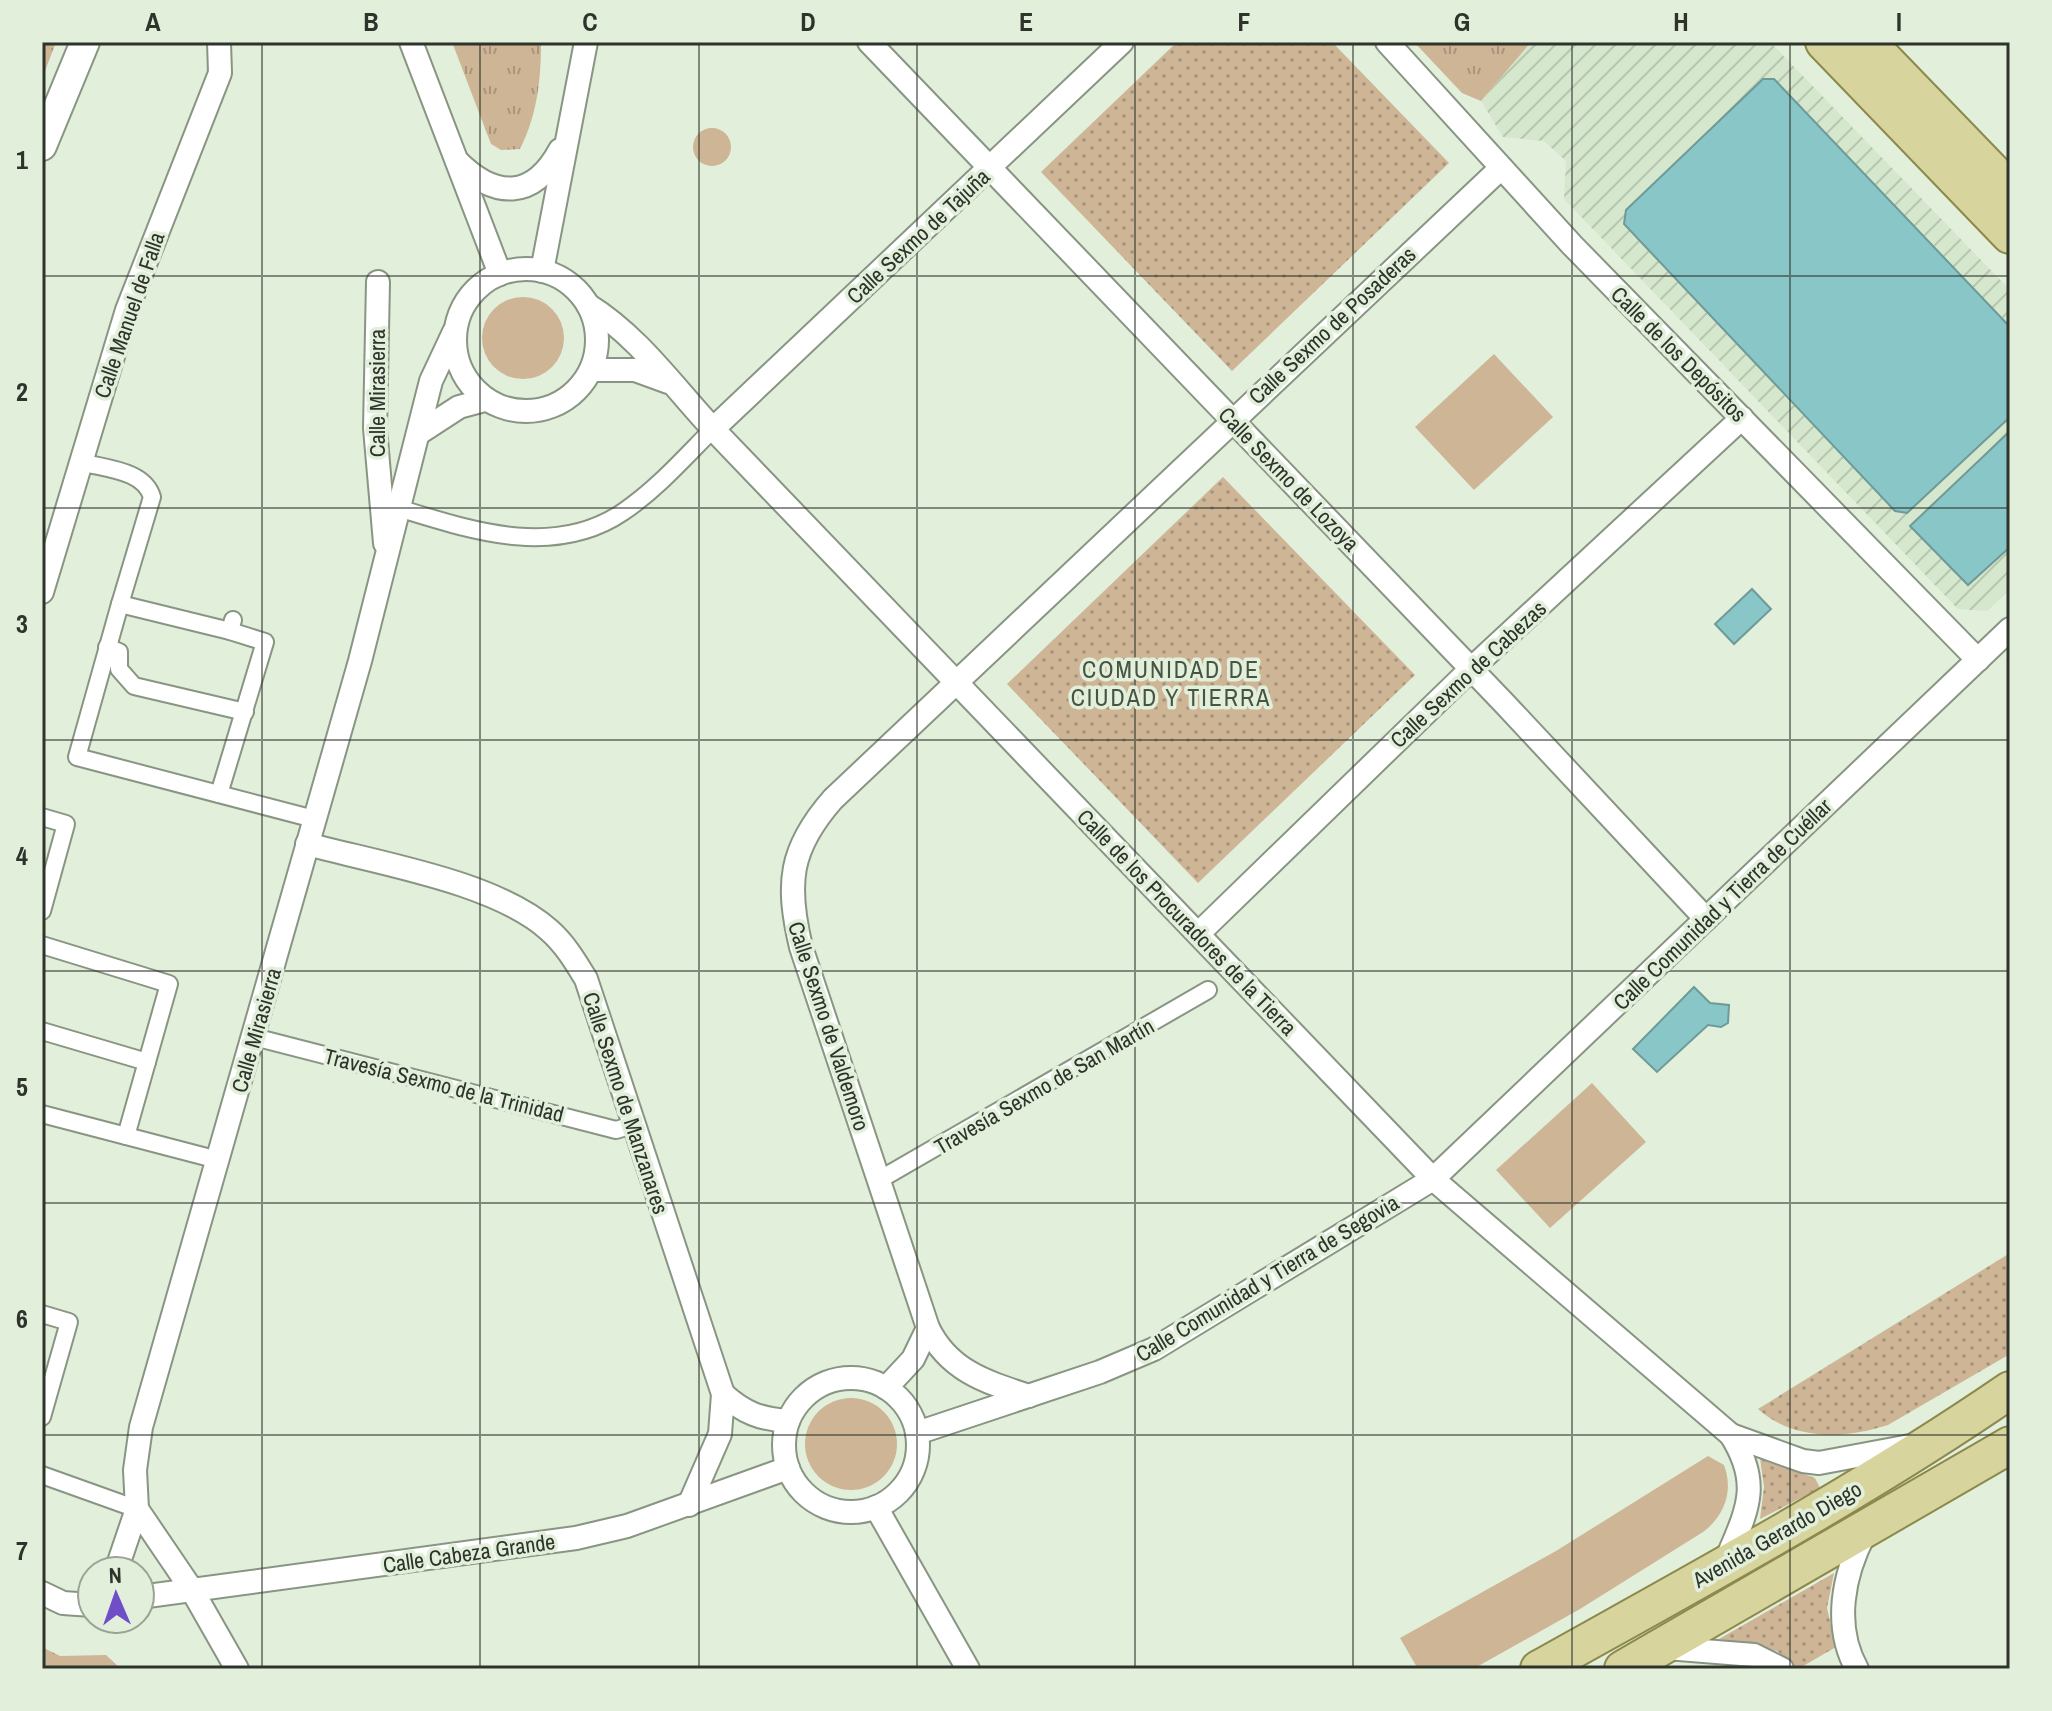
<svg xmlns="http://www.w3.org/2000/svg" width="2052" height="1711" font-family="'Archivo Narrow',sans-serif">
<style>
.industrial{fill:url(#industrial-furrows)}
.grass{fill:url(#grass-dots)}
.park{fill:url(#park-tufts)}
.garden{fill:#cdb596}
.water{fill:#89c6c7;stroke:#6e9a98;stroke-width:2}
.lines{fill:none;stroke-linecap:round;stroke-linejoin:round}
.pedestrian-casing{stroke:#899583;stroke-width:20}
.minor-casing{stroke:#899583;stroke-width:26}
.tertiary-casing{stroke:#899583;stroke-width:32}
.primary-casing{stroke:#8c894c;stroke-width:40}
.pedestrian{stroke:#fff;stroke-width:16}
.minor{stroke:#fff;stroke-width:22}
.tertiary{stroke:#fff;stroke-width:28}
.primary{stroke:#d8d49e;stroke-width:36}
.grid{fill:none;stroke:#2e332b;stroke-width:2;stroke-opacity:0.55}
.labels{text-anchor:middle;stroke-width:7;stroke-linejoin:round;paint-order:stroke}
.street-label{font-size:22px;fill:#2e332b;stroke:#e2efdb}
.neighbourhood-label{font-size:24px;letter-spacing:2px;fill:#485342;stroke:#e2efdb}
.neatline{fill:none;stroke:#2e332b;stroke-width:3}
.grid-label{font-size:26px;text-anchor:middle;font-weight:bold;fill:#2e332b}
</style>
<defs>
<pattern id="industrial-furrows" width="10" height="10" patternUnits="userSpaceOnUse" patternTransform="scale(2)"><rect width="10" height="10" fill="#d5e7cc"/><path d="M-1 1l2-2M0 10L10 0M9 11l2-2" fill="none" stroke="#b7c7af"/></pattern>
<pattern id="grass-dots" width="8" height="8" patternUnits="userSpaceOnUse" patternTransform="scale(2)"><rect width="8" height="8" fill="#cdb596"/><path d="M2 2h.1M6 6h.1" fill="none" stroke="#a7947b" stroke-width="1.8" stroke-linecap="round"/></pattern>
<pattern id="park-tufts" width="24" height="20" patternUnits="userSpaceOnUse" patternTransform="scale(2)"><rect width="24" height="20" fill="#cdb596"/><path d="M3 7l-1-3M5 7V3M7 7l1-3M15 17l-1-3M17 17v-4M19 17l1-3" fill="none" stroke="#a7947b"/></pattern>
</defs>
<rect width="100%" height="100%" fill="#e2efdb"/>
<path class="industrial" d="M 1531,42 L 1770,42 L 2010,290 L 2010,589 L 1987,611 L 1958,609 L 1564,199 L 1566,161 L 1544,141 L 1503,137 L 1481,101 Z"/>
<g class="grass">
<path d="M 1177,42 L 1332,42 L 1449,163 L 1232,371 L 1041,172 Z"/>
<path d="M 1223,477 L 1415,675 L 1198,883 L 1007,684 Z"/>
<path d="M 2010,1253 L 2010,1354 L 1888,1425 C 1844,1439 1794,1441 1758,1409 Z"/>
<path d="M 1760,1458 L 1815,1478 L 1820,1488 L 1760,1519 L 1764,1487 Z"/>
<path d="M 1834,1573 L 1827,1608 L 1836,1647 L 1798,1669 L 1777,1651 L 1719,1639 Z"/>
</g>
<g class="park">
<path d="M 42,42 L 56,42 L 42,79 Z"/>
<path d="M 452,42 L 541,42 C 541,80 537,115 520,149 L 501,150 L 491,144 Z"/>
<path d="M 1414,42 L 1531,42 L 1481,101 L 1462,93 Z"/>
<path d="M 42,1647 L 60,1656 L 106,1655 L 121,1669 L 42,1669 Z"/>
</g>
<g class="garden">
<circle cx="712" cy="147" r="19"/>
<circle cx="523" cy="338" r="41"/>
<path d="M 1494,354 L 1553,417 L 1474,490 L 1415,427 Z"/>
<path d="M 1592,1083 L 1646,1142 L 1550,1228 L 1496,1170 Z"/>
<circle cx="851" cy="1444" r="46"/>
<path d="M 1708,1456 L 1724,1465 C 1734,1492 1724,1516 1703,1532 L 1580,1609 L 1473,1669 L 1418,1669 L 1400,1638 L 1556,1551 Z"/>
</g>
<g class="water">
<path d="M 1763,79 L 1774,79 L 2010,327 L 2010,417 L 1907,513 L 1895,511 L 1624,224 L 1626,210 Z"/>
<path d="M 2010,431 L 2010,547 L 1968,585 L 1910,526 Z"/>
<path d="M 1752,589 L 1771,609 L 1734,644 L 1715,624 Z"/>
<path d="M 1694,987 L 1710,1003 L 1729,1005 L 1728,1023 L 1721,1027 L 1708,1025 L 1657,1072 L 1633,1049 Z"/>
</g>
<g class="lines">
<defs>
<g id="pedestrian">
<path d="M 81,462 C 106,469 144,470 152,497 L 120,604 L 230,631 L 233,620"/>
<path d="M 398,508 C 470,530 554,559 623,512 C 657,489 684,458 713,429"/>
<path d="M 120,604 L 77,757 L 314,819"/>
<path d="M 107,647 L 119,652 L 119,669 L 134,686 L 245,712"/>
<path d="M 219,794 L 265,642 L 230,631"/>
<path d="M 42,817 L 66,824 L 42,911"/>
<path d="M 42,945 L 169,984 L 126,1136"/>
<path d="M 42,1031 L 147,1062"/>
<path d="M 254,1037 L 616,1130 L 633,1125"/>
<path d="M 42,1114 L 218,1160"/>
<path d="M 879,1180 L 1208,990"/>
<path d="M 42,1314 L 69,1322 L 42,1417"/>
<path d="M 42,1475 L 137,1509"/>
</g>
<g id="minor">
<path d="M 411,42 L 500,274"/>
<path d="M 869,42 L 1503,702 L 1706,919"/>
<path d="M 1387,42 L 1572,245 L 1978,660"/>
<path d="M 457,161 C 495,199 533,200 560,150"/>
<circle cx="526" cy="340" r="71"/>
<path d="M 542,271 L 586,42"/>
<path d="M 378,282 L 375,428 L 385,543"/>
<path d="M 588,305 C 638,336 673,386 713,429 L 1433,1179 L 1731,1435 C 1763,1486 1746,1512 1725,1563"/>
<path d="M 591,370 L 635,370 L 668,382"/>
<path d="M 713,429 L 1122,42"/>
<path d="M 419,433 L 459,407 L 485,400"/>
<path d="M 42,592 L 127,310 L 220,73 L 219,42"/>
<path d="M 307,844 C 377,863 496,882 549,930 C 565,944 575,961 586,979 L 723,1394 L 720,1434 L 689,1505"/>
<path d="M 1198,934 L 1471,669 L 1742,418"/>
<circle cx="851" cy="1445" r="67"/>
<path d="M 886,1388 L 913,1359 L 928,1328"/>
<path d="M 723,1394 C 744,1413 760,1419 788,1421"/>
<path d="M 1029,1396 C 986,1382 949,1371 928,1328 L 801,947 C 786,884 789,849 833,799 L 1501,168"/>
<path d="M 917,1433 L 1100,1372 L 1154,1349 L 1433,1179 L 2010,629"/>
<path d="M 1731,1435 L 1803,1461 L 1819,1463 L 1910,1446"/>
<path d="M 876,1507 L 968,1669"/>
<path d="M 137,1509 L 192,1590 L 237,1669"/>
<path d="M 116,1571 L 137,1509 L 135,1470 L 141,1427 L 360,661 L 431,381 L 454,332"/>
<path d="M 42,1593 L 63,1603 L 92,1605"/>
<path d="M 140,1597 L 576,1538 L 627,1526 L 788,1468"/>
<path d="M 1666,1648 L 1754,1655 L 1782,1669"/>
<path d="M 1857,1669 C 1833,1626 1843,1575 1865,1533"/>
</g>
<path id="tertiary" d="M 42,146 L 85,42"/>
<g id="primary">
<path d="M 1824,42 L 2010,235"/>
<path d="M 1867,42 L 2010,190"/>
<path d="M 1539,1669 C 1698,1580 1860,1493 2010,1390"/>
<path d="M 1623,1669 L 2010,1445"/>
</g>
</defs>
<use href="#pedestrian" class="pedestrian-casing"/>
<use href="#minor" class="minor-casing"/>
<use href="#tertiary" class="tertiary-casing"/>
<use href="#primary" class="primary-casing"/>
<use href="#pedestrian" class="pedestrian"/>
<use href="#minor" class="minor"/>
<use href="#tertiary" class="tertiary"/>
<use href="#primary" class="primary"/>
</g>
<path class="grid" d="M 262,42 L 262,1669M 480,42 L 480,1669M 699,42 L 699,1669M 917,42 L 917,1669M 1135,42 L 1135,1669M 1353,42 L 1353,1669M 1572,42 L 1572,1669M 1790,42 L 1790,1669M 42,276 L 2010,276M 42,508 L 2010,508M 42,740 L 2010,740M 42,971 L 2010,971M 42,1203 L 2010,1203M 42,1435 L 2010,1435"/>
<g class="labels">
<g class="street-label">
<text transform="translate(918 236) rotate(-43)" y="8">Calle Sexmo de Tajuña</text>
<text transform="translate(129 315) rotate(-71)" y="8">Calle Manuel de Falla</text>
<text transform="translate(1332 325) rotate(-43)" y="8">Calle Sexmo de Posaderas</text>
<text transform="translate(1679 354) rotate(45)" y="8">Calle de los Depósitos</text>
<text transform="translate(377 393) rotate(-90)" y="8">Calle Mirasierra</text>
<text transform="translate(1289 479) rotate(46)" y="8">Calle Sexmo de Lozoya</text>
<text transform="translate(1468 674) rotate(-43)" y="8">Calle Sexmo de Cabezas</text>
<text transform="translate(1722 904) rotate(-44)" y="8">Calle Comunidad y Tierra de Cuéllar</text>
<text transform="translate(1187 922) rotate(46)" y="8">Calle de los Procuradores de la Tierra</text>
<text transform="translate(829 1026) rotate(72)" y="8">Calle Sexmo de Valdemoro</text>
<text transform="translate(256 1030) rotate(-74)" y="8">Calle Mirasierra</text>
<text transform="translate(444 1085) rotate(14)" y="8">Travesía Sexmo de la Trinidad</text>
<text transform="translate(1044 1086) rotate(-30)" y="8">Travesía Sexmo de San Martín</text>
<text transform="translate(626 1103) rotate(72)" y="8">Calle Sexmo de Manzanares</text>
<text transform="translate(1267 1278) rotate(-31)" y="8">Calle Comunidad y Tierra de Segovia</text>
<text transform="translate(1777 1534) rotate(-30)" y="8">Avenida Gerardo Diego</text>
<text transform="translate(469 1553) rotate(-8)" y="8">Calle Cabeza Grande</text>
</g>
<g class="neighbourhood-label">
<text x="1171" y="678">COMUNIDAD DE<tspan x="1171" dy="28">CIUDAD Y TIERRA</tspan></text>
</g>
</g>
<rect width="2052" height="1711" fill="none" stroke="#e2efdb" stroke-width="88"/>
<g transform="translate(116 1595) rotate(358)"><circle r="38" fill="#e2efdb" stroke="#9aa495" stroke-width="2"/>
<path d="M0-6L14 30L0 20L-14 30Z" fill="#6f4ec7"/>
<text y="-12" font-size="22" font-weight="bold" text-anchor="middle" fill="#2e332b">N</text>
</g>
<rect x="44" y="44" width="1964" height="1623" class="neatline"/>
<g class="grid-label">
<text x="153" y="31">A</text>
<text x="371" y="31">B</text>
<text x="590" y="31">C</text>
<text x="808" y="31">D</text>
<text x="1026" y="31">E</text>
<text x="1244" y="31">F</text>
<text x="1462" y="31">G</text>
<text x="1681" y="31">H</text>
<text x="1899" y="31">I</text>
<text x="22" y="169">1</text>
<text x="22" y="401">2</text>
<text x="22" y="633">3</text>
<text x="22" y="865">4</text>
<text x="22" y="1096">5</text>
<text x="22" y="1328">6</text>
<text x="22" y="1560">7</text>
</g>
</svg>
